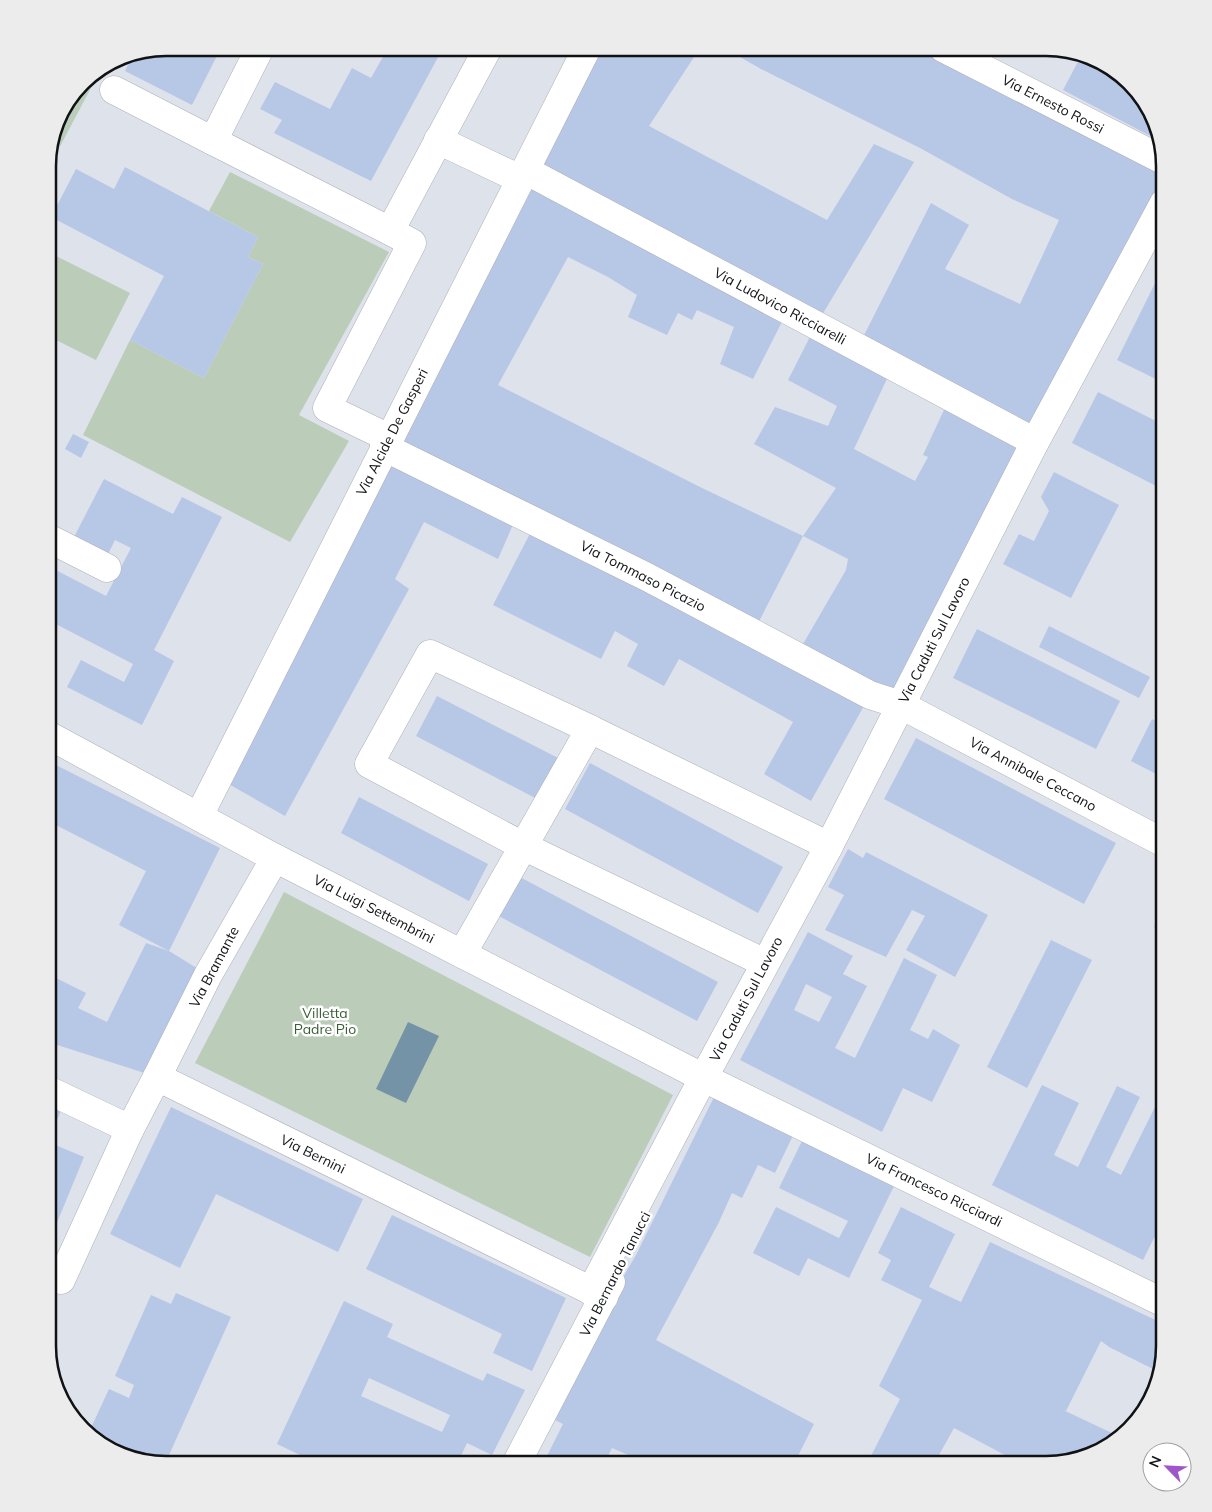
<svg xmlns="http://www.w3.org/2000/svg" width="1212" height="1512" font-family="Mulish,sans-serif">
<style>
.green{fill:#bbcdb8}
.water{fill:#7493a7}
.building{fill:#b7c7e6;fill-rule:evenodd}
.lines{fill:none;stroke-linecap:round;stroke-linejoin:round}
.minor-casing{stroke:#adb1b9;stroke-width:29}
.minor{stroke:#fff;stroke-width:28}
.labels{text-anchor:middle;stroke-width:5;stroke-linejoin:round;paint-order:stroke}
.street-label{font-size:14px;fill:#101214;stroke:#fff}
.park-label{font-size:14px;fill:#3a5e36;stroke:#fff}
.rim{fill:none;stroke:#101214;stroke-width:2.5}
</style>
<rect width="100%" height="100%" fill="#dee2eb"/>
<g class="green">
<path d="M 101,69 L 48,169 L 48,158 L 60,113 L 88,77 Z"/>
<path d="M 230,172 L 389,252 L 299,415 L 349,441 L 290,542 L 83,435 L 130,340 L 204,378 L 263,264 L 248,257 L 258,237 L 209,211 Z"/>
<path d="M 48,252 L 130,293 L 96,360 L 48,336 Z"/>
<path d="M 284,892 L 673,1095 L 590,1257 L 195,1063 Z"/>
</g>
<path class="water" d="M 408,1022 L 439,1036 L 406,1103 L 376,1089 Z"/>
<g class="building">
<path d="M 166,48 L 221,48 L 192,105 L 125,71 L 133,54 Z"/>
<path d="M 388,48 L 443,48 L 371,181 L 274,133 L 282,120 L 260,109 L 275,82 L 330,109 L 352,68 L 371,78 Z"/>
<path d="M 587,48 L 698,48 L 694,57 L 649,126 L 827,220 L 874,144 L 914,162 L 816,325 L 858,347 L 931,203 L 969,225 L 945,269 L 1020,304 L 1059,220 L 1012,199 L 920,148 L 761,69 L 724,48 L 943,48 L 1164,166 L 1164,203 L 901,705 L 870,695 L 811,801 L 764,774 L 793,722 L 679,659 L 664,686 L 627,666 L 638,644 L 615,631 L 601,659 L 493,605 L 536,522 L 518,513 L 498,559 L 424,522 L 395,579 L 409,589 L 285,816 L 218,778 ZM 568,257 L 608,277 L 637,295 L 628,317 L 667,335 L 678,313 L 692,320 L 697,310 L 734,327 L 720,364 L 753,379 L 788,310 L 816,325 L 788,380 L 837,406 L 828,426 L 775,407 L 754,444 L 836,488 L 803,536 L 848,559 L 846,570 L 796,656 L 753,633 L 803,536 L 702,488 L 498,385 ZM 893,366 L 950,397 L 923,455 L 928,457 L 915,481 L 854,449 Z"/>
<path d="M 1035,48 L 1050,48 L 1047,54 Z"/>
<path d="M 1081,56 L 1114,72 L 1144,100 L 1156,139 L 1063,90 Z"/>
<path d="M 125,167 L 258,237 L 248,257 L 263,264 L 204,378 L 130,340 L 164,276 L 51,217 L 76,169 L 114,189 Z"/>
<path d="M 1164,265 L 1164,383 L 1117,360 Z"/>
<path d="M 1098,392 L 1164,425 L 1164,490 L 1072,443 Z"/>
<path d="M 48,424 L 55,428 L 48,443 Z"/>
<path d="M 73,434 L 89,442 L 81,458 L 65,449 Z"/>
<path d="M 1054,472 L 1119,505 L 1071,598 L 1003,564 L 1019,534 L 1034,541 L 1049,511 L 1041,497 Z"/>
<path d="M 104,479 L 173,514 L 182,497 L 222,517 L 154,650 L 174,661 L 142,725 L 67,687 L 81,660 L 124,682 L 133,664 L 48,620 L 48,566 L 106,596 L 131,548 L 115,540 L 107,556 L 73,539 Z"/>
<path d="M 1049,626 L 1150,677 L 1139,698 L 1039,647 Z"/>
<path d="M 977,629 L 1120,701 L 1096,749 L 953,678 Z"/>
<path d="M 437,696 L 560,759 L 539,800 L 416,736 Z"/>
<path d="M 1152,719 L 1164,726 L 1164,778 L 1131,761 Z"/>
<path d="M 916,738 L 1116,843 L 1084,904 L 884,799 Z"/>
<path d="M 48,761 L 220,848 L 169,951 L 119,925 L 146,871 L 48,821 Z"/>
<path d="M 590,763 L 783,867 L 758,913 L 565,809 Z"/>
<path d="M 359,797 L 488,864 L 469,901 L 341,833 Z"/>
<path d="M 848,849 L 863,858 L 866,852 L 988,915 L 955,977 L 906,950 L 925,916 L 912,910 L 886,957 L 825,930 L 844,895 L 828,887 Z"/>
<path d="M 516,875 L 718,982 L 697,1021 L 495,914 Z"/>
<path d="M 1164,905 L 1164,932 L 1154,927 Z"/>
<path d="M 808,932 L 853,956 L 843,974 L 867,986 L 835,1048 L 855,1058 L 904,958 L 937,975 L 910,1030 L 928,1039 L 933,1029 L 960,1045 L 932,1102 L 903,1088 L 882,1132 L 740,1060 ZM 806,984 L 832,997 L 819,1022 L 794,1010 Z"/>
<path d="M 1051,940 L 1092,960 L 1027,1088 L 987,1067 Z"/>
<path d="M 146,943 L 169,951 L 208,975 L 157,1077 L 48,1042 L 48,974 L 86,993 L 78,1008 L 107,1022 Z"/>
<path d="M 1042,1085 L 1079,1103 L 1054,1155 L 1078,1167 L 1117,1086 L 1140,1097 L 1106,1167 L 1121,1175 L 1164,1089 L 1164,1218 L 1143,1260 L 992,1185 Z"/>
<path d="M 717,1091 L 797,1127 L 775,1173 L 758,1165 L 742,1198 L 732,1193 L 719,1222 L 656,1340 L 814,1424 L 794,1464 L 649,1464 L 612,1448 L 604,1464 L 543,1464 L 563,1424 L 549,1417 L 603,1312 L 636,1255 Z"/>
<path d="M 48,1102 L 62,1108 L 48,1142 L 84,1157 L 56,1225 L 48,1222 Z"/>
<path d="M 171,1107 L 363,1199 L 338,1252 L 216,1194 L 180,1268 L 110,1234 Z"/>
<path d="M 802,1141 L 894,1186 L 849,1278 L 808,1258 L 799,1276 L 753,1253 L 776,1207 L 839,1238 L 848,1221 L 779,1188 Z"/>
<path d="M 901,1207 L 955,1234 L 929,1287 L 961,1302 L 990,1242 L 1164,1324 L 1164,1346 L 1152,1399 L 1127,1427 L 1155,1370 L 1109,1347 L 1101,1341 L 1066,1411 L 1061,1409 L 1114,1434 L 1108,1445 L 1046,1464 L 1022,1464 L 954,1428 L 934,1464 L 887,1464 L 871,1456 L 900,1399 L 879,1386 L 922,1300 L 881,1280 L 891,1260 L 878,1253 Z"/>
<path d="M 392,1215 L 566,1298 L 532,1371 L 493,1353 L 502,1334 L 366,1269 Z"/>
<path d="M 176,1293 L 231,1317 L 165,1464 L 107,1449 L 89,1432 L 109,1389 L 129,1398 L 134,1385 L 115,1376 L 151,1295 L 171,1304 Z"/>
<path d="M 344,1301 L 393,1324 L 387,1337 L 483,1381 L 487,1373 L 525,1390 L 492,1455 L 467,1443 L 457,1464 L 316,1464 L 317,1463 L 277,1444 ZM 369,1378 L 450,1415 L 442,1432 L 361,1396 Z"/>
<path d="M 271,1456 L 290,1464 L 267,1464 Z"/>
</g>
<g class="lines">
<defs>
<g id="minor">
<path d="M 260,48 L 213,141 L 390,231 L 488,48"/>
<path d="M 943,48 L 1163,160"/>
<path d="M 114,90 L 213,141"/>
<path d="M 438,140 L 520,179"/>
<path d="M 525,170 L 1035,442"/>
<path d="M 389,438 L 327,408 L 412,243 L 390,231"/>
<path d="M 384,447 L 647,577 L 870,695 L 901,705 L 1164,843"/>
<path d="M 48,538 L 107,568"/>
<path d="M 590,729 L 829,846"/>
<path d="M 48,735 L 275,858 L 704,1078 L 1164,1303"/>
<path d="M 199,816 L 587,48"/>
<path d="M 462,954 L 590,729 L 430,654 L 369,764 L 523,846 L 765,963"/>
<path d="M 157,1077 L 208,975 L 275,858"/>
<path d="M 48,1090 L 130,1129 L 157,1077 L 604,1297"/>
<path d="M 61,1280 L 130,1129"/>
<path d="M 591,1291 L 692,1099 L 829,846 L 1035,442 L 1164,203"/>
<path d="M 516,1464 L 611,1282"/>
</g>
</defs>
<use href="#minor" class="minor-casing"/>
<use href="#minor" class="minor"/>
</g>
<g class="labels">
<g class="street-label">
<text transform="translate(1053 104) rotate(27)" y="5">Via Ernesto Rossi</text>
<text transform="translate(780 306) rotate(28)" y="5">Via Ludovico Ricciarelli</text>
<text transform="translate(392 432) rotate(-63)" y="5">Via Alcide De Gasperi</text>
<text transform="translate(643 576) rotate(27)" y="5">Via Tommaso Picazio</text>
<text transform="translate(934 640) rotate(-63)" y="5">Via Caduti Sul Lavoro</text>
<text transform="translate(1033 774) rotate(28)" y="5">Via Annibale Ceccano</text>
<text transform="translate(374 909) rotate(27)" y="5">Via Luigi Settembrini</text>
<text transform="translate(214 967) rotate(-62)" y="5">Via Bramante</text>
<text transform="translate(746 999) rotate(-62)" y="5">Via Caduti Sul Lavoro</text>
<text transform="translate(313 1154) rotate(26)" y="5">Via Bernini</text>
<text transform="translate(934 1190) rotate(26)" y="5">Via Francesco Ricciardi</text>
<text transform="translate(615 1274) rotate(-63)" y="5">Via Bernardo Tanucci</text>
</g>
<g class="park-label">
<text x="325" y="1018">Villetta<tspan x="325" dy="16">Padre Pio</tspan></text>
</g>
</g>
<path d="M0 0H1212V1512H0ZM166 56H1046A110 110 0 0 1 1156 166V1346A110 110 0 0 1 1046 1456H166A110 110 0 0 1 56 1346V166A110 110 0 0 1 166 56Z" fill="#ececec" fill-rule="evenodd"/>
<path class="rim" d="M166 56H1046A110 110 0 0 1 1156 166V1346A110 110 0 0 1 1046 1456H166A110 110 0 0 1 56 1346V166A110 110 0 0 1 166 56Z"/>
<g transform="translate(1167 1467) rotate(294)"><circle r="24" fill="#ffffff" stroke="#9fa0a1"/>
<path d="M0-4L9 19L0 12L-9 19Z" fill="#9f56c9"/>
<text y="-8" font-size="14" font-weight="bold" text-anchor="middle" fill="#101214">N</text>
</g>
</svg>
